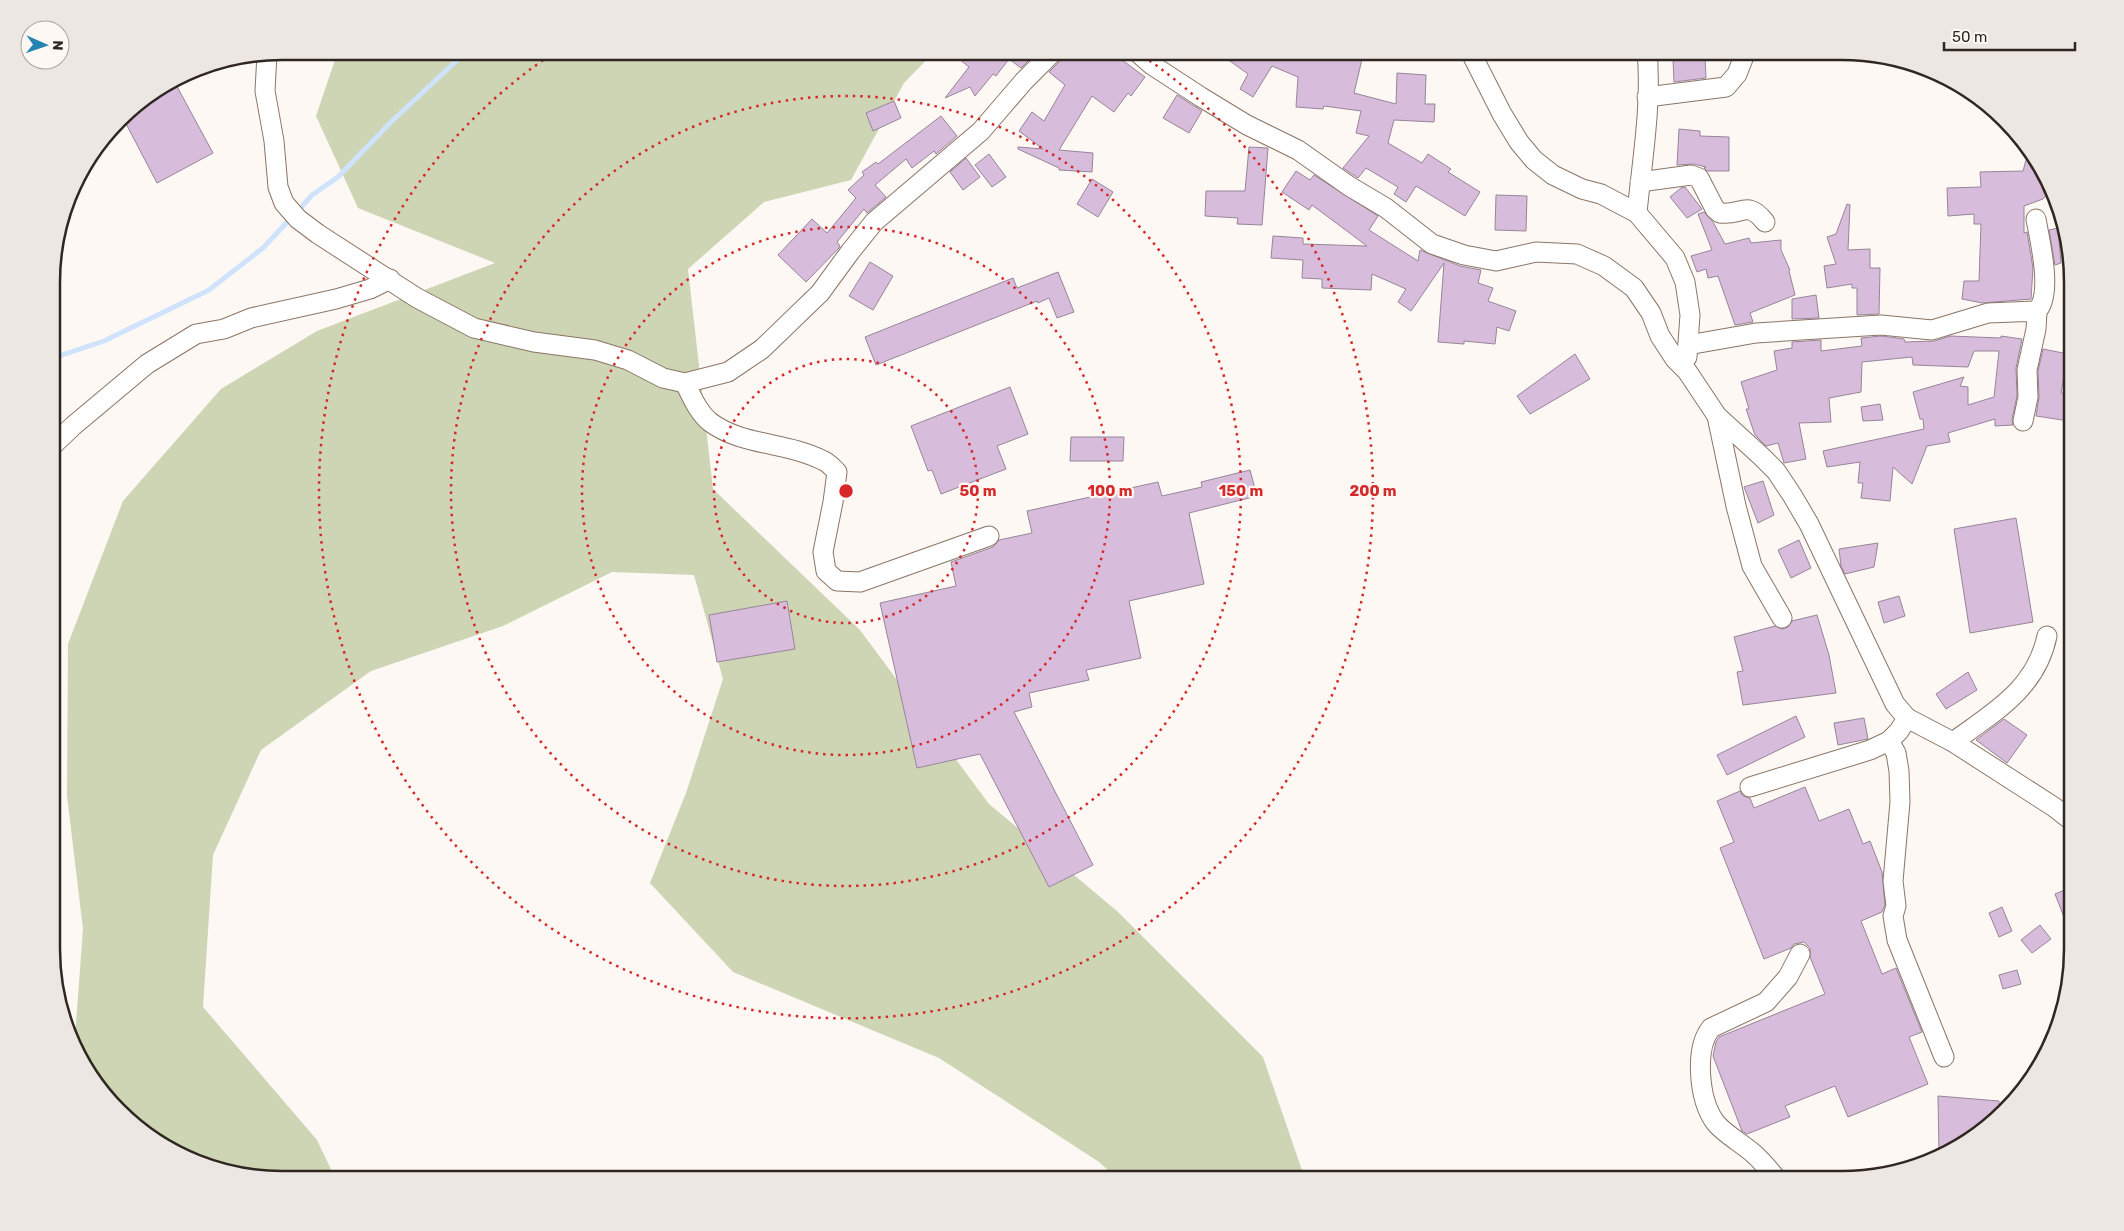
<svg xmlns="http://www.w3.org/2000/svg" width="2124" height="1231" font-family="Rubik,sans-serif">
<style>
.green{fill:#cdd5b4}
.lines{fill:none;stroke-linecap:round;stroke-linejoin:round}
.stream{stroke:#cfe3fc;stroke-width:5}
.building{fill:#d7bcdb;stroke:#978599}
.minor-casing{stroke:#8b7566;stroke-width:21}
.minor{stroke:#fff;stroke-width:19}
.ring{fill:none;stroke:#d62828;stroke-width:2.5;stroke-dasharray:2.5 5}
.rim{fill:none;stroke:#302721;stroke-width:2.5}
.centre{fill:#d62828;stroke:#fdf8f4;stroke-width:2.5}
.ring-label{font-size:15px;text-anchor:middle;font-weight:bold;fill:#d62828;stroke:#fdf8f4;stroke-width:4.5;stroke-linejoin:round;paint-order:stroke}
</style>
<rect width="100%" height="100%" fill="#fdf8f4"/>
<path class="green" d="M 338,51 L 935,51 L 904,83 L 851,180 L 764,202 L 688,269 L 713,489 L 860,630 L 989,804 L 1117,911 L 1263,1057 L 1305,1179 L 1118,1179 L 1099,1162 L 939,1058 L 733,972 L 650,883 L 686,793 L 723,679 L 694,575 L 612,572 L 503,626 L 371,671 L 261,750 L 213,855 L 203,1007 L 317,1140 L 336,1180 L 282,1180 L 223,1172 L 167,1149 L 99,1086 L 83,1059 L 75,1037 L 83,929 L 67,796 L 68,644 L 123,501 L 221,389 L 317,331 L 495,263 L 358,208 L 316,116 Z"/>
<g class="lines">
<g class="stream">
<path d="M 297,212 L 312,195 L 338,177 L 392,121 L 467,51"/>
<path d="M 53,358 L 104,341 L 209,290 L 263,248 L 291,218"/>
</g>
</g>
<g class="building">
<path d="M 949,51 L 1038,51 L 1021,68 L 1009,59 L 996,76 L 993,74 L 975,96 L 970,87 L 945,98 L 969,67 Z"/>
<path d="M 1065,51 L 1110,51 L 1145,77 L 1131,96 L 1128,93 L 1114,112 L 1092,96 L 1059,150 L 1093,153 L 1092,172 L 1059,170 L 1059,168 L 1018,149 L 1018,147 L 1043,149 L 1019,131 L 1032,112 L 1044,121 L 1065,85 L 1049,72 L 1062,59 Z"/>
<path d="M 1216,51 L 1291,51 L 1304,57 L 1306,51 L 1364,51 L 1354,93 L 1396,104 L 1397,73 L 1426,75 L 1425,104 L 1435,104 L 1434,122 L 1394,120 L 1388,143 L 1422,163 L 1428,154 L 1451,169 L 1448,172 L 1480,192 L 1465,216 L 1416,186 L 1406,202 L 1394,194 L 1398,187 L 1366,168 L 1358,178 L 1343,168 L 1369,136 L 1356,133 L 1361,111 L 1324,106 L 1323,109 L 1296,107 L 1298,77 L 1272,66 L 1253,97 L 1240,89 L 1248,74 Z"/>
<path d="M 1705,57 L 1706,78 L 1674,82 L 1673,59 Z"/>
<path d="M 174,81 L 213,153 L 157,183 L 123,118 L 130,109 Z"/>
<path d="M 1177,95 L 1202,111 L 1189,133 L 1163,118 Z"/>
<path d="M 894,101 L 901,118 L 873,131 L 866,113 Z"/>
<path d="M 941,116 L 957,136 L 936,154 L 934,151 L 912,168 L 906,159 L 875,185 L 886,197 L 867,213 L 864,209 L 837,242 L 840,246 L 839,248 L 806,282 L 778,255 L 812,219 L 827,233 L 856,198 L 848,190 L 864,175 L 862,172 L 876,162 L 878,164 Z"/>
<path d="M 1679,129 L 1700,131 L 1700,136 L 1729,137 L 1729,171 L 1707,171 L 1704,168 L 1706,167 L 1694,164 L 1677,165 Z"/>
<path d="M 1249,147 L 1268,148 L 1262,225 L 1237,224 L 1238,218 L 1205,216 L 1206,191 L 1245,191 Z"/>
<path d="M 2029,149 L 2034,154 L 2050,186 L 2050,189 L 2043,199 L 2024,206 L 2024,233 L 2027,232 L 2033,268 L 2031,299 L 1982,303 L 1962,299 L 1964,281 L 1979,281 L 1981,224 L 1974,224 L 1974,214 L 1948,216 L 1947,188 L 1981,187 L 1980,172 L 2023,171 Z"/>
<path d="M 989,154 L 1006,177 L 992,187 L 975,165 Z"/>
<path d="M 966,158 L 980,177 L 963,190 L 950,172 Z"/>
<path d="M 1296,171 L 1310,180 L 1314,175 L 1378,216 L 1369,230 L 1418,261 L 1420,250 L 1460,266 L 1481,270 L 1478,283 L 1493,288 L 1488,301 L 1516,311 L 1509,331 L 1497,327 L 1495,344 L 1464,341 L 1464,344 L 1438,342 L 1444,263 L 1411,311 L 1398,302 L 1406,289 L 1372,274 L 1371,290 L 1322,288 L 1322,279 L 1302,278 L 1303,260 L 1271,258 L 1273,236 L 1303,238 L 1303,244 L 1367,246 L 1312,205 L 1309,210 L 1282,192 Z"/>
<path d="M 1092,179 L 1113,192 L 1098,217 L 1077,204 Z"/>
<path d="M 1685,187 L 1702,209 L 1687,218 L 1670,197 L 1681,188 Z"/>
<path d="M 1496,195 L 1527,196 L 1526,231 L 1495,230 Z"/>
<path d="M 1847,204 L 1850,205 L 1848,250 L 1870,249 L 1870,268 L 1880,268 L 1879,314 L 1857,315 L 1857,288 L 1852,288 L 1852,284 L 1827,288 L 1824,266 L 1836,264 L 1827,237 L 1836,234 Z"/>
<path d="M 1704,212 L 1713,222 L 1725,244 L 1749,238 L 1751,243 L 1781,240 L 1781,250 L 1790,270 L 1789,271 L 1795,295 L 1750,313 L 1753,322 L 1735,325 L 1718,276 L 1708,278 L 1706,269 L 1697,272 L 1691,256 L 1712,250 L 1698,214 Z"/>
<path d="M 2058,228 L 2061,263 L 2055,265 L 2049,230 Z"/>
<path d="M 870,262 L 893,276 L 873,310 L 849,296 Z"/>
<path d="M 1058,272 L 1074,312 L 1057,318 L 1049,298 L 1038,303 L 1037,301 L 876,365 L 865,337 L 1013,278 L 1017,288 Z"/>
<path d="M 1816,295 L 1819,318 L 1792,319 L 1792,299 Z"/>
<path d="M 1881,336 L 1904,339 L 1905,342 L 1935,341 L 1950,336 L 2001,338 L 2001,336 L 2022,339 L 2016,368 L 2017,396 L 2012,419 L 2013,425 L 1995,426 L 1995,419 L 1948,433 L 1950,442 L 1927,446 L 1912,484 L 1893,467 L 1890,501 L 1861,498 L 1863,483 L 1858,483 L 1860,462 L 1827,467 L 1823,451 L 1924,429 L 1923,419 L 1920,419 L 1913,392 L 1964,377 L 1960,386 L 1968,387 L 1968,405 L 1994,397 L 1999,351 L 1974,351 L 1968,367 L 1913,365 L 1912,357 L 1862,362 L 1861,392 L 1829,398 L 1831,422 L 1799,423 L 1806,459 L 1784,463 L 1778,443 L 1766,446 L 1755,435 L 1746,409 L 1749,409 L 1741,382 L 1777,370 L 1774,351 L 1792,348 L 1792,342 L 1821,340 L 1821,351 L 1862,346 L 1861,338 Z"/>
<path d="M 2043,349 L 2068,354 L 2061,393 L 2072,395 L 2069,421 L 2036,416 L 2039,397 L 2038,371 Z"/>
<path d="M 1575,354 L 1590,379 L 1530,414 L 1517,396 Z"/>
<path d="M 1010,387 L 1028,434 L 997,446 L 1006,469 L 941,494 L 932,470 L 928,471 L 911,426 Z"/>
<path d="M 1880,404 L 1883,420 L 1863,421 L 1861,407 Z"/>
<path d="M 1071,437 L 1124,437 L 1123,461 L 1070,461 Z"/>
<path d="M 1250,470 L 1257,496 L 1189,513 L 1204,584 L 1129,601 L 1141,658 L 1086,670 L 1089,680 L 1029,693 L 1032,707 L 1014,712 L 1093,865 L 1049,887 L 980,754 L 917,768 L 880,603 L 956,586 L 951,562 L 993,547 L 999,540 L 1032,533 L 1027,511 L 1158,482 L 1162,496 L 1202,487 L 1201,482 Z"/>
<path d="M 1763,481 L 1774,515 L 1758,523 L 1744,487 Z"/>
<path d="M 2016,518 L 2033,622 L 1970,633 L 1954,529 Z"/>
<path d="M 1799,540 L 1811,568 L 1791,578 L 1778,550 Z"/>
<path d="M 1878,543 L 1874,567 L 1845,574 L 1841,566 L 1839,549 Z"/>
<path d="M 1899,596 L 1905,616 L 1884,623 L 1878,602 Z"/>
<path d="M 787,601 L 795,649 L 717,662 L 709,615 Z"/>
<path d="M 1817,615 L 1829,655 L 1836,693 L 1743,705 L 1737,672 L 1743,671 L 1734,637 L 1775,626 L 1782,629 L 1788,627 L 1792,621 Z"/>
<path d="M 1968,672 L 1977,690 L 1946,709 L 1936,694 Z"/>
<path d="M 1796,716 L 1805,737 L 1727,775 L 1717,755 Z"/>
<path d="M 1864,718 L 1868,739 L 1838,745 L 1834,723 Z"/>
<path d="M 2004,719 L 2027,735 L 2007,763 L 1976,740 Z"/>
<path d="M 1805,787 L 1819,821 L 1849,809 L 1863,844 L 1870,841 L 1882,872 L 1885,905 L 1882,912 L 1861,921 L 1882,974 L 1896,968 L 1922,1032 L 1909,1037 L 1928,1084 L 1848,1117 L 1835,1086 L 1785,1106 L 1790,1117 L 1747,1134 L 1742,1131 L 1713,1056 L 1716,1042 L 1719,1037 L 1825,994 L 1810,957 L 1810,948 L 1804,942 L 1794,944 L 1791,948 L 1764,959 L 1720,848 L 1734,842 L 1717,801 L 1740,791 L 1743,796 L 1750,798 L 1754,808 Z"/>
<path d="M 2072,887 L 2072,935 L 2071,935 L 2055,894 Z"/>
<path d="M 2002,907 L 2012,931 L 1999,937 L 1989,913 Z"/>
<path d="M 2040,925 L 2051,939 L 2032,953 L 2021,940 Z"/>
<path d="M 2017,970 L 2021,984 L 2003,989 L 1999,975 Z"/>
<path d="M 1938,1096 L 1999,1101 L 1999,1116 L 1958,1149 L 1939,1154 Z"/>
</g>
<g class="lines">
<defs>
<g id="minor">
<path d="M 1136,51 L 1152,65 L 1201,97 L 1247,125 L 1298,150 L 1349,186 L 1386,208 L 1432,244 L 1464,255 L 1496,261 L 1536,252 L 1577,254 L 1604,266 L 1634,288 L 1651,313 L 1660,336 L 1675,359 L 1687,371 L 1717,416 L 1762,457 L 1776,471 L 1792,495 L 1809,524 L 1895,704 L 1907,718 L 1953,742 L 2054,807 L 2072,821"/>
<path d="M 1470,51 L 1502,114 L 1519,142 L 1534,160 L 1553,175 L 1582,189 L 1601,194 L 1637,213 L 1675,258 L 1685,282 L 1690,315 L 1687,357"/>
<path d="M 267,54 L 265,91 L 274,141 L 278,187 L 284,203 L 298,219 L 318,234 L 417,298 L 474,328 L 534,342 L 595,350 L 628,360 L 663,378 L 685,383 L 728,372 L 762,349 L 820,293 L 850,252 L 874,222 L 981,131 L 1024,81 L 1054,51"/>
<path d="M 1647,97 L 1726,87 L 1737,74 L 1746,51"/>
<path d="M 1640,182 L 1691,175 L 1699,178 L 1715,209 L 1720,213 C 1742,216 1747,199 1765,222"/>
<path d="M 1637,213 C 1642,160 1652,105 1647,51"/>
<path d="M 2036,219 C 2040,242 2053,294 2037,311"/>
<path d="M 1688,345 L 1756,333 L 1881,325 L 1932,330 L 1988,313 L 2037,311 L 2036,329 L 2027,370 L 2028,397 L 2023,421"/>
<path d="M 685,383 C 692,397 698,412 710,422 C 742,446 787,442 822,460 C 828,462 833,468 837,472 L 833,502 L 823,552 L 826,571 L 837,581 L 860,582 L 989,536"/>
<path d="M 1717,416 L 1736,506 L 1752,566 L 1782,618"/>
<path d="M 53,445 L 73,426 L 147,364 L 196,334 L 224,329 L 251,318 L 336,299 L 370,289 L 390,279"/>
<path d="M 1889,741 L 1896,753 L 1899,771 L 1900,802 L 1893,881 L 1896,906 L 1893,916 L 1897,940 L 1944,1057"/>
<path d="M 1953,742 C 1994,712 2036,689 2047,636"/>
<path d="M 1750,787 L 1870,750 L 1889,741 L 1899,731 L 1907,718"/>
<path d="M 1777,1179 C 1770,1171 1762,1161 1754,1154 C 1743,1144 1723,1133 1715,1122 C 1699,1100 1694,1049 1711,1028 L 1766,1002 L 1788,977 L 1800,954"/>
</g>
</defs>
<use href="#minor" class="minor-casing"/>
<use href="#minor" class="minor"/>
</g>
<g class="ring">
<circle cx="846" cy="491" r="132"/>
<circle cx="846" cy="491" r="264"/>
<circle cx="846" cy="491" r="395"/>
<path d="M1137 52A527 527 0 1 1 555 52"/>
</g>
<path d="M0 0H2124V1231H0ZM282 60H1842A222 222 0 0 1 2064 282V949A222 222 0 0 1 1842 1171H282A222 222 0 0 1 60 949V282A222 222 0 0 1 282 60Z" fill="#ede7e3" fill-rule="evenodd"/>
<path class="rim" d="M282 60H1842A222 222 0 0 1 2064 282V949A222 222 0 0 1 1842 1171H282A222 222 0 0 1 60 949V282A222 222 0 0 1 282 60Z"/>
<circle cx="846" cy="491" r="8" class="centre"/>
<g class="ring-label">
<text x="978" y="496">50 m</text>
<text x="1110" y="496">100 m</text>
<text x="1241" y="496">150 m</text>
<text x="1373" y="496">200 m</text>
</g>
<g transform="translate(45 45) rotate(92)"><circle r="24" fill="#fdf8f4" stroke="#aba4a0"/>
<path d="M0-4L9 19L0 12L-9 19Z" fill="#2584b0"/>
<text y="-8" font-size="14" font-weight="bold" text-anchor="middle" fill="#302721">N</text>
</g>
<path d="M1944 42v8h131v-8" fill="none" stroke="#302721" stroke-width="2.5"/>
<text x="1952" y="42" font-size="15" fill="#302721" stroke="#fdf8f4" stroke-width="4" paint-order="stroke">50 m</text>
</svg>
